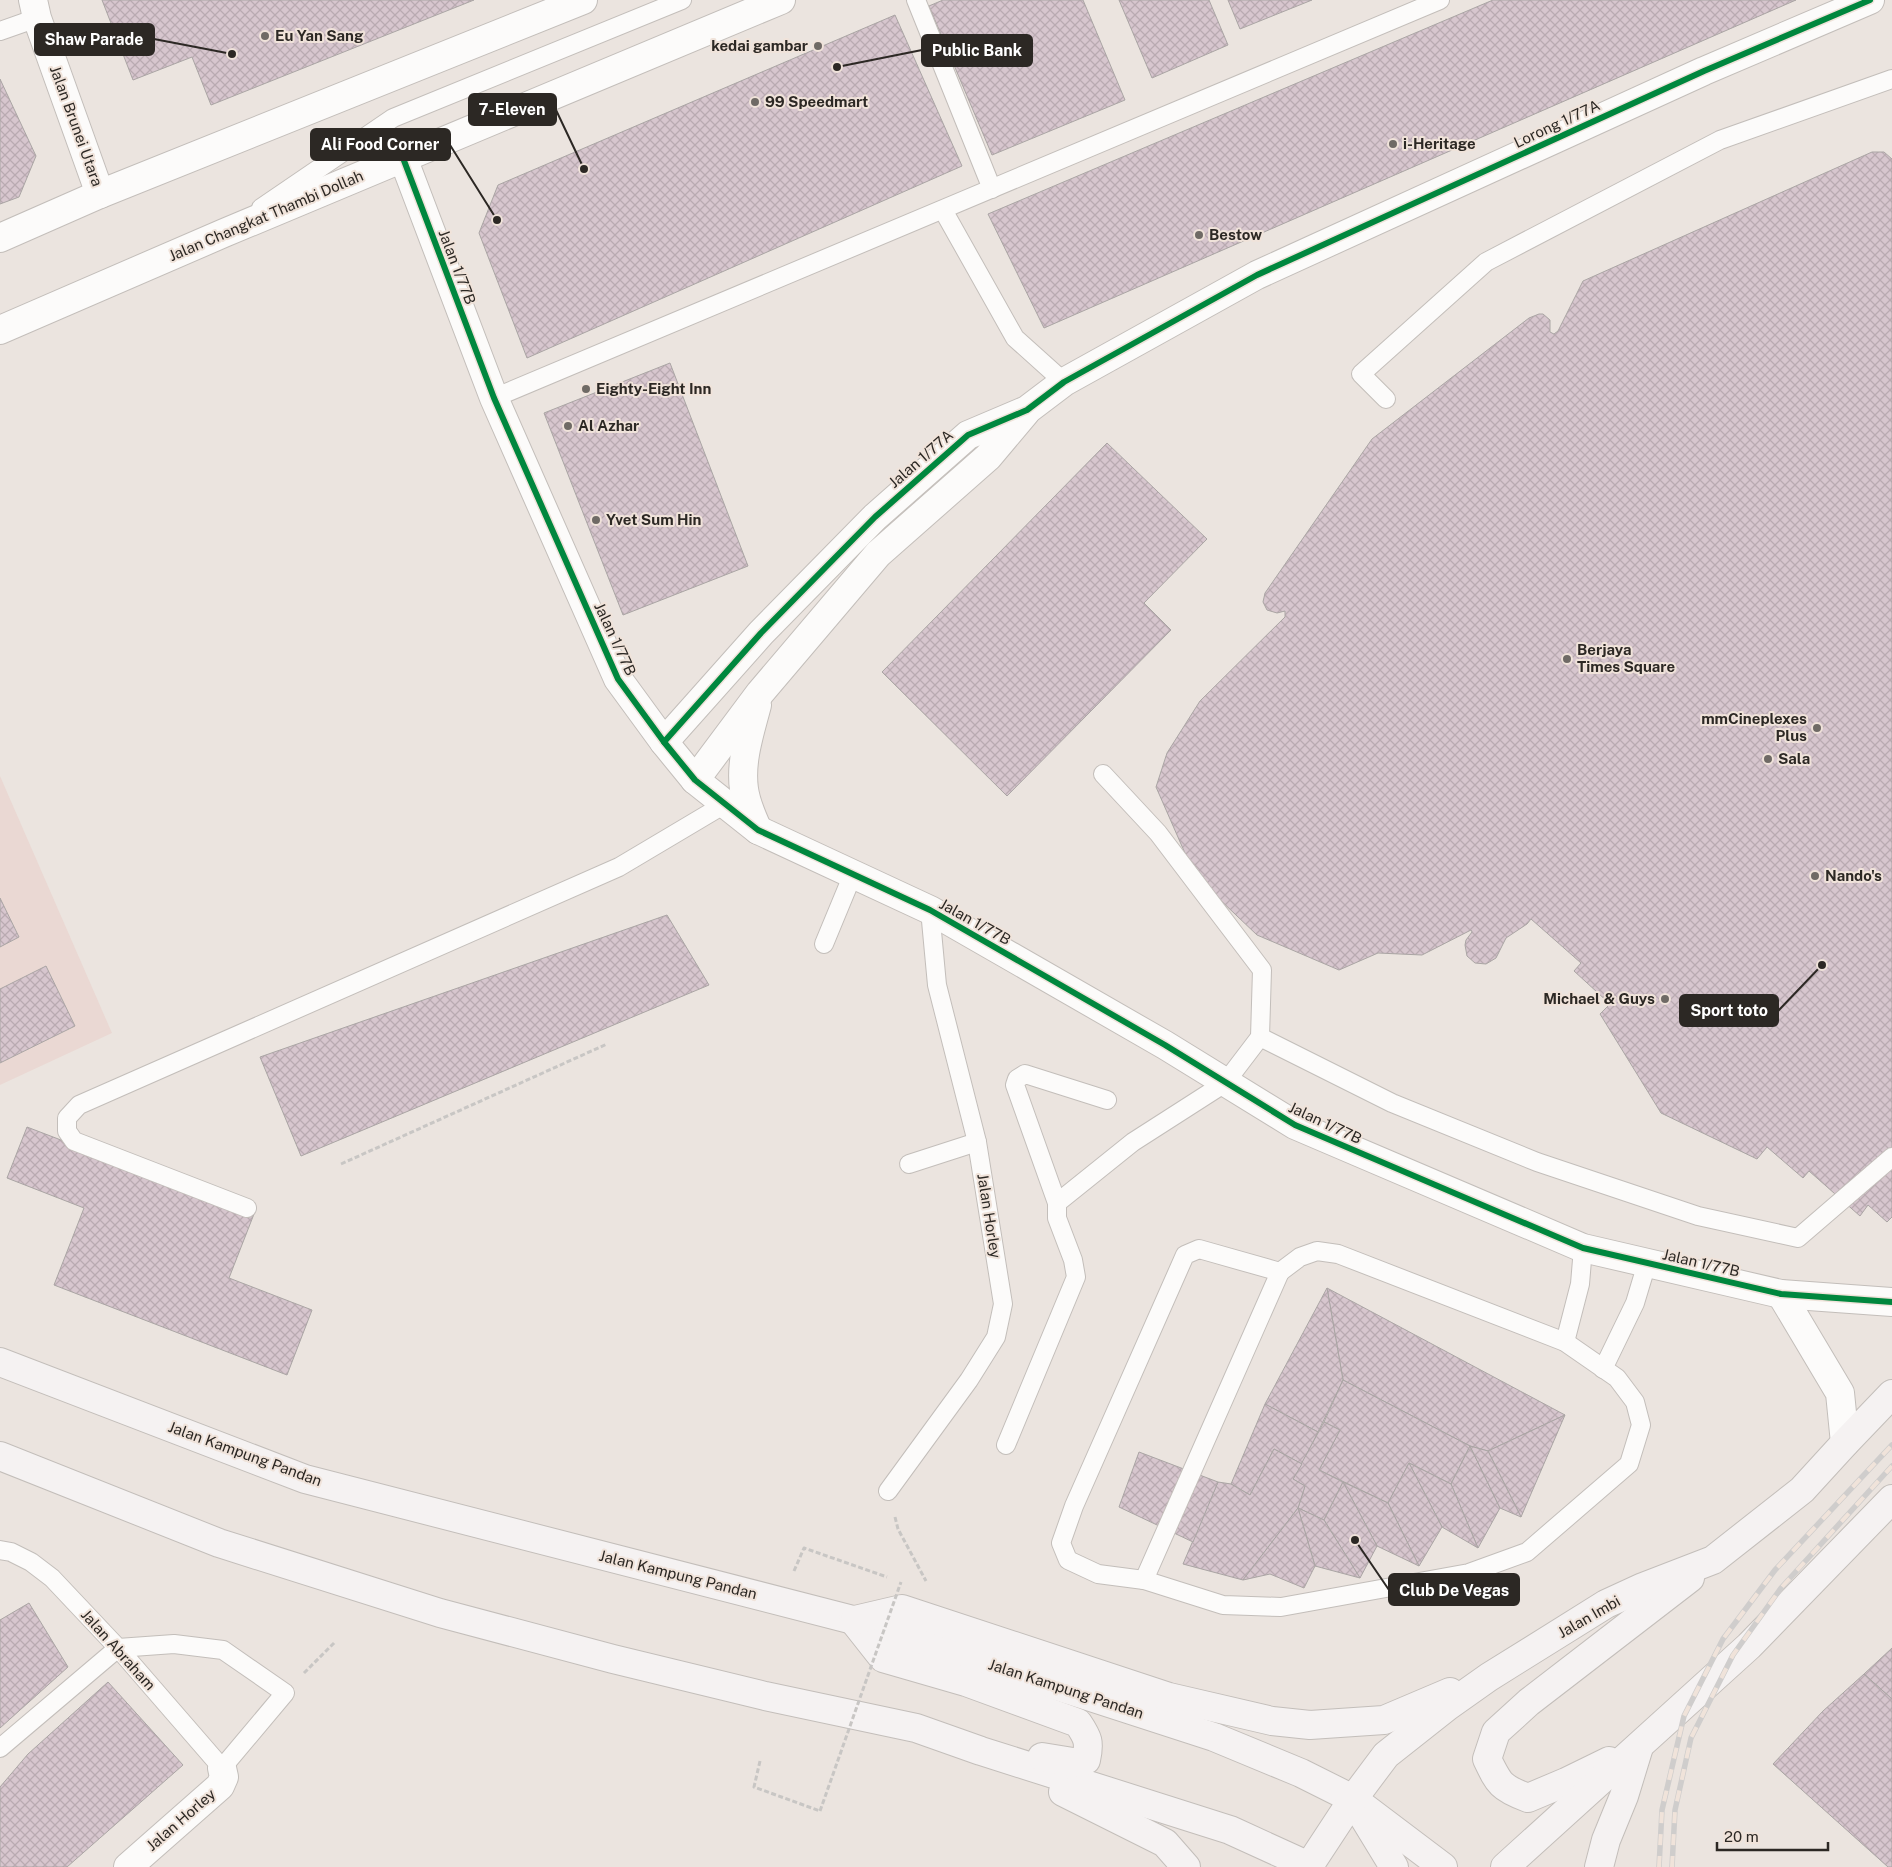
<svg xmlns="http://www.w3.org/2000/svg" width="1892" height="1867" font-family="'Public Sans',sans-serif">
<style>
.education{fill:#ead8d3}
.building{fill:url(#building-cross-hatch);stroke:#aaa5a4}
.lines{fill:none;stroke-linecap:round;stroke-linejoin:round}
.service-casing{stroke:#c3beba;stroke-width:20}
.minor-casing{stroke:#c3beba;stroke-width:30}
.tertiary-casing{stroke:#c3beba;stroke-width:30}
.secondary-casing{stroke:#c3beba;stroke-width:30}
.path{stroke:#c8c6c4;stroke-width:3;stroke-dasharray:5 2.5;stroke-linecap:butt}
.service{stroke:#fcfbfa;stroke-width:18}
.minor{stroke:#fcfbfa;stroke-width:28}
.tertiary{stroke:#fcfbfa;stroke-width:28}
.secondary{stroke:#f5f2f2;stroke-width:28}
.rail-casing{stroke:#cfcdcc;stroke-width:5.5}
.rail{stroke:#f0e3da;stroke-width:4;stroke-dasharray:11;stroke-linecap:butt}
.path-bridge{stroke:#c8c6c4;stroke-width:3;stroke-dasharray:5 2.5;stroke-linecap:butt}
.cycleway-casing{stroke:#f0e3da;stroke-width:9}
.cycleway{stroke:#00873e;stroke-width:6}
.poi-dot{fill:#6f6a65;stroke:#f0e3da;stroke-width:2}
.labels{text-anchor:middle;stroke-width:4;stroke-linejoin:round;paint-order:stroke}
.poi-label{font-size:15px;font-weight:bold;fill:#2c2824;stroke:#f0e3da;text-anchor:start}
.street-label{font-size:15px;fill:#2c2824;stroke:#f0e3da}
.leader{fill:none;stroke:#2c2824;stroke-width:2}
.callout-dot{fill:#2c2824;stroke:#f0e3da;stroke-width:2}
.callout{fill:#2c2824;stroke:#2c2824;stroke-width:2}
.callout-label{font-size:16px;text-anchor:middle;font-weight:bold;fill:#fff}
</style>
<defs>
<pattern id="building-cross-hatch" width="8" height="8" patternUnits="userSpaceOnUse" patternTransform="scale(1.25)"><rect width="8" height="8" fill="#d7c6ce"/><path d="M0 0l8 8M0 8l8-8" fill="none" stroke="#b9aab1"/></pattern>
</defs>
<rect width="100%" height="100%" fill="#ebe4df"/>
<path class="education" d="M 0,776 L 112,1033 L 0,1085 Z"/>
<g class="building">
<path d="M 102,0 L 474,0 L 211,105 L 192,57 L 133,80 Z"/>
<path d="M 943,0 L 1083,0 L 1125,100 L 992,155 L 929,6 Z"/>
<path d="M 1119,0 L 1209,0 L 1228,45 L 1152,78 Z"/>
<path d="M 1228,0 L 1312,0 L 1240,29 Z"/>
<path d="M 1493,0 L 1796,0 L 1044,328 L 988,214 Z"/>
<path d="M 895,15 L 962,166 L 527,358 L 479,233 L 498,185 Z"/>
<path d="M 0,79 L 36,156 L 19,197 L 0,204 Z"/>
<path d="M 1872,152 L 1884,152 L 1892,159 L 1892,1217 L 1887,1222 L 1868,1205 L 1860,1216 L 1809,1171 L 1803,1178 L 1767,1147 L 1757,1159 L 1661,1113 L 1600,1014 L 1610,1004 L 1574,971 L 1581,963 L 1531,919 L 1527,924 L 1506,938 L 1496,958 L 1486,964 L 1475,963 L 1467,956 L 1465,945 L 1466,940 L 1472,932 L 1471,930 L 1422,955 L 1378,953 L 1339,970 L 1257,935 L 1195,876 L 1156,787 L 1167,753 L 1200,701 L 1285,617 L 1285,611 L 1277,613 L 1267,610 L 1263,602 L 1265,593 L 1372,439 L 1529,318 L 1539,314 L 1543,314 L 1550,320 L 1550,332 L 1554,334 L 1558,331 L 1583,281 Z"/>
<path d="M 670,363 L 748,566 L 623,615 L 544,413 Z"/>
<path d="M 1107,443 L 1207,539 L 1144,603 L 1171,630 L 1007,796 L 882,672 Z"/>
<path d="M 0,898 L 19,937 L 0,947 Z"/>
<path d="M 667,915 L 709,985 L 301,1156 L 260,1057 Z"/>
<path d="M 46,966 L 75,1026 L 0,1063 L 0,989 Z"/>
<path d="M 27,1127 L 254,1214 L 229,1278 L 312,1310 L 287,1375 L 54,1285 L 84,1208 L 7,1178 Z"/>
<path d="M 1327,1288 L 1565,1415 L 1488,1451 L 1470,1446 L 1343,1380 Z"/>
<path d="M 1327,1288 L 1343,1380 L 1318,1432 L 1265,1404 Z"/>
<path d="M 1343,1380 L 1470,1446 L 1451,1484 L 1409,1463 L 1388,1503 L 1319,1470 L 1340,1430 L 1324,1422 Z"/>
<path d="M 1265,1404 L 1318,1432 L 1302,1464 L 1274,1449 L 1250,1495 L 1231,1484 Z"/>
<path d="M 1565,1415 L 1521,1517 L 1488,1451 Z"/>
<path d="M 1324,1422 L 1340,1430 L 1319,1470 L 1343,1482 L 1324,1520 L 1298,1508 L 1305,1486 L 1293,1479 Z"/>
<path d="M 1470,1446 L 1500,1508 L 1478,1548 L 1451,1484 Z"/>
<path d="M 1470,1446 L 1488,1451 L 1521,1517 L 1500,1508 Z"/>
<path d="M 1274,1449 L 1302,1464 L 1293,1479 L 1305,1486 L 1298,1508 L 1243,1580 L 1183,1564 L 1218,1482 L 1231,1484 L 1250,1495 Z"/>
<path d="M 1139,1452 L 1218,1482 L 1193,1542 L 1119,1507 Z"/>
<path d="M 1409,1463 L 1451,1484 L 1478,1548 L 1442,1527 Z"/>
<path d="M 1409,1463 L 1442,1527 L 1419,1566 L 1388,1503 Z"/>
<path d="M 1343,1482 L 1388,1503 L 1419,1566 L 1377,1546 Z"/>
<path d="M 1343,1482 L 1377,1546 L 1360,1578 L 1324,1520 Z"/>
<path d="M 1298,1508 L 1324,1520 L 1360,1578 L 1315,1566 Z"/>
<path d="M 1298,1508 L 1315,1566 L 1304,1588 L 1270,1574 L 1243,1580 Z"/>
<path d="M 29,1603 L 68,1667 L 0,1728 L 0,1620 Z"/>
<path d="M 1892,1648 L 1892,1699 L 1864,1674 Z"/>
<path d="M 1864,1674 L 1892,1699 L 1892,1867 L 1888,1867 L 1773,1764 L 1823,1711 Z"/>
<path d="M 108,1682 L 183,1765 L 67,1867 L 0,1867 L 0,1787 L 28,1754 Z"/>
</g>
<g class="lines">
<defs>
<g id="service">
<path d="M 916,0 L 992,189"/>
<path d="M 0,31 L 37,18"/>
<path d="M 261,208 L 393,118 L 682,0"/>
<path d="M 943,210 L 1015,338 L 1064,382"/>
<path d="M 494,398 L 1440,0"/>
<path d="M 1386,399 L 1361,374 L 1486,262 L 1720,140 L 1892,79"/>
<path d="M 824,944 L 853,874"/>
<path d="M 1260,1037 L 1392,1103 L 1537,1162 L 1698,1216 L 1798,1238 L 1892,1157"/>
<path d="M 909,1164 L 977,1142"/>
<path d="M 1057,1203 L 1015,1085 L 1017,1079 L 1025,1074 L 1107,1100"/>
<path d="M 247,1208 L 74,1141 L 67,1131 L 67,1118 L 79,1105 L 619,867 L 725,804"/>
<path d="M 1199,1249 L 1280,1272 L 1300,1257 L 1317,1251 L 1338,1254 L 1565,1342 L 1617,1378 L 1635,1402 L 1641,1425 L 1629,1464 L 1527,1552 L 1469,1573 L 1281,1607 L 1223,1605 L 1144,1580 L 1098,1574 L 1068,1560 L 1061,1543 L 1074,1506 L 1185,1255 Z"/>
<path d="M 1565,1342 L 1580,1284 L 1583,1248"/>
<path d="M 1603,1369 L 1635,1303 L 1647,1263"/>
<path d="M 1006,1445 L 1076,1277 L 1073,1260 L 1057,1218 L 1057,1203 L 1133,1142 L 1225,1083 L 1260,1037 L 1262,970 L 1158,833 L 1103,774"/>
<path d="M 888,1491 L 969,1380 L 996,1337 L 1003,1304 L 977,1142 L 937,985 L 930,910"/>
<path d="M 0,1550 L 11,1552 L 31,1562 L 52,1578 L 118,1648 L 222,1768 L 285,1693 L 223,1650 L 174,1644 L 118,1648 L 0,1748"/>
<path d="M 1144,1580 L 1280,1272"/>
</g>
<g id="minor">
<path d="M 33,0 L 37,18 L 100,194"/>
<path d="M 403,158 L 494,398 L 618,679 L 664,742 L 695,780 L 758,830 L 930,910 L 1165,1045 L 1295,1125 L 1583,1248 L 1781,1294 L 1892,1302"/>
<path d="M 757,705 C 750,732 740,761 744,789 C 746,804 752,817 758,830"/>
<path d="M 664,742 L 761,633 L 875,517 L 968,435 L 1027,410 L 1064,382 L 1257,275 L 1704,71 L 1870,0"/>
<path d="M 695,780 L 760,693 L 878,554 L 988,457 L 1025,413"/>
<path d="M 1781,1294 L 1840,1393 L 1845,1443"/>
<path d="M 128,1867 L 220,1786 L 224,1777 L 222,1768"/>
</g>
<g id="tertiary">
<path d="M 0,238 L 100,194 L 583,0"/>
<path d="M 0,330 L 224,233 L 781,0"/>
</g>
<g id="secondary">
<path d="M 0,1362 L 305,1479 L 853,1620 L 1214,1737 L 1301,1773 L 1353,1799 L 1443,1867"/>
<path d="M 0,1456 L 219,1543 L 440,1613 L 613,1659 L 765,1696 L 916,1728 L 981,1751 L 1230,1830 L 1311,1867"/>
<path d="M 853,1620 L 883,1658 L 966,1682 L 1078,1723 C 1088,1738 1090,1742 1086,1760 L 1079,1763 L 1042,1757"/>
<path d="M 855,1620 L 902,1609 L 1169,1697 L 1272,1721 L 1310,1725 L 1384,1720 L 1450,1692"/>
<path d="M 1609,1761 L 1566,1782 L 1528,1798 C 1501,1788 1499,1784 1487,1759 L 1496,1732 L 1529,1702 L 1690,1578"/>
<path d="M 1063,1792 L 1165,1843 L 1186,1867"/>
<path d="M 1361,1813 L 1394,1867"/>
<path d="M 1309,1866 L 1353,1799 L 1386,1755 L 1448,1706 L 1489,1677 L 1606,1604 L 1643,1587 L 1713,1560 L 1802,1490 L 1845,1443 L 1892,1394"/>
<path d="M 1505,1867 L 1749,1646 L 1892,1499"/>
<path d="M 1599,1867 L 1606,1840 L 1624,1796 L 1639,1747"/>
</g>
</defs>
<use href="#service" class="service-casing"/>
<use href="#minor" class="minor-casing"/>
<use href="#tertiary" class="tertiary-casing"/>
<use href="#secondary" class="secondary-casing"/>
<g class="path">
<path d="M 341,1164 L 607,1044"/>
<path d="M 895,1517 L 898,1529 L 926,1581"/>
<path d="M 794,1571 L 804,1548 L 887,1577"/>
<path d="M 304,1673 L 335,1642"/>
<path d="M 760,1761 L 754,1787 L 820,1811"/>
</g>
<use href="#service" class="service"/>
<use href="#minor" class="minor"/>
<use href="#tertiary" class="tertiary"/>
<use href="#secondary" class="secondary"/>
<defs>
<g id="rail">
<path d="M 1659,1867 L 1662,1810 L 1684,1716 L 1723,1639 L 1775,1570 L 1892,1445"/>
<path d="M 1672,1867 L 1675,1810 L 1691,1738 L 1733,1655 L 1781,1588 L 1892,1466"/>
</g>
</defs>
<use href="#rail" class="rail-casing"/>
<use href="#rail" class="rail"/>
<path class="path-bridge" d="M 820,1811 L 901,1582"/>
<defs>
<g id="cycleway">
<path d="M 403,158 L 494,398 L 618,679 L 664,742 L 695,780 L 758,830 L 930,910 L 1165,1045 L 1295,1125 L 1583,1248 L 1781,1294 L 1892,1302"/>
<path d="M 664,742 L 761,633 L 875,517 L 968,435 L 1027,410 L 1064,382 L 1257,275 L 1704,71 L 1870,0"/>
</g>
</defs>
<use href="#cycleway" class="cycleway-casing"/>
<use href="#cycleway" class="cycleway"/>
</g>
<g class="poi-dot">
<circle cx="265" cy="36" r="5"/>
<circle cx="818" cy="46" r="5"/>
<circle cx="755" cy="102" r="5"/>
<circle cx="1393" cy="144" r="5"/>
<circle cx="1199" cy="235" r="5"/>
<circle cx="586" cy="389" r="5"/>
<circle cx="568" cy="426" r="5"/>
<circle cx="596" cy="520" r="5"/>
<circle cx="1567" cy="659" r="5"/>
<circle cx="1817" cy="728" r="5"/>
<circle cx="1768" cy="759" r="5"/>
<circle cx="1815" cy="876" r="5"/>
<circle cx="1665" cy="999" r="5"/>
</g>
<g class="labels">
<g class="poi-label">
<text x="275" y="41">Eu Yan Sang</text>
<text x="808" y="51" text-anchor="end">kedai gambar</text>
<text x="765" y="107">99 Speedmart</text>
<text x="1403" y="149">i-Heritage</text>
<text x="1209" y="240">Bestow</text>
<text x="596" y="394">Eighty-Eight Inn</text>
<text x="578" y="431">Al Azhar</text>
<text x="606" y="525">Yvet Sum Hin</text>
<text x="1577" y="655">Berjaya<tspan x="1577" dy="17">Times Square</tspan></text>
<text x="1807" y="724" text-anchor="end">mmCineplexes<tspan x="1807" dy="17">Plus</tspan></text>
<text x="1778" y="764">Sala</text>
<text x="1825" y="881">Nando's</text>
<text x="1655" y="1004" text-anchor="end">Michael &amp; Guys</text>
</g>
<g class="street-label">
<text transform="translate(1557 124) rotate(-25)" y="5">Lorong 1/77A</text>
<text transform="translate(76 126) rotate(70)" y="5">Jalan Brunei Utara</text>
<text transform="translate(266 216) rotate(-23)" y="5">Jalan Changkat Thambi Dollah</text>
<text transform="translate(457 267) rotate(69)" y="5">Jalan 1/77B</text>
<text transform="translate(921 459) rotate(-41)" y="5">Jalan 1/77A</text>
<text transform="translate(615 639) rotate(65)" y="5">Jalan 1/77B</text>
<text transform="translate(975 922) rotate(29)" y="5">Jalan 1/77B</text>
<text transform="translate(1325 1123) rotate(25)" y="5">Jalan 1/77B</text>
<text transform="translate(989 1216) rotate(81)" y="5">Jalan Horley</text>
<text transform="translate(1701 1263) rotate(13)" y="5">Jalan 1/77B</text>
<text transform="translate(245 1454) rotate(20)" y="5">Jalan Kampung Pandan</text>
<text transform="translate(678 1575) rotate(14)" y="5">Jalan Kampung Pandan</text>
<text transform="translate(1589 1617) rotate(-30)" y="5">Jalan Imbi</text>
<text transform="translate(118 1650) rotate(48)" y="5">Jalan Abraham</text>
<text transform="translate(1066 1689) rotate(18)" y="5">Jalan Kampung Pandan</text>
<text transform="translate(181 1820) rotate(-41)" y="5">Jalan Horley</text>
</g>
</g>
<path class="leader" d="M232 54L154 39M837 67L922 50M584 169L556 110M497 220L450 145M1822 965L1778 1011M1355 1540L1389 1590"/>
<g class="callout-dot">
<circle cx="232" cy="54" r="5"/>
<circle cx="837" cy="67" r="5"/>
<circle cx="584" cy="169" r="5"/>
<circle cx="497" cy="220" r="5"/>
<circle cx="1822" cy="965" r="5"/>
<circle cx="1355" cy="1540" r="5"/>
</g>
<g class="callout">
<rect x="35" y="24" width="119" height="31" rx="5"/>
<rect x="922" y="35" width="110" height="31" rx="5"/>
<rect x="469" y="94" width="87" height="31" rx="5"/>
<rect x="311" y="129" width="139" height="31" rx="5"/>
<rect x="1680" y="995" width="98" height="31" rx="5"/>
<rect x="1389" y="1574" width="130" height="31" rx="5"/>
</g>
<g class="callout-label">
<text x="94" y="45">Shaw Parade</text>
<text x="977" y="56">Public Bank</text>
<text x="512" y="115">7-Eleven</text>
<text x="380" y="150">Ali Food Corner</text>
<text x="1729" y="1016">Sport toto</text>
<text x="1454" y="1596">Club De Vegas</text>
</g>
<path d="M1717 1842v8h111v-8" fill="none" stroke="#2c2824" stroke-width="2.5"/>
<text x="1724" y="1842" font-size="15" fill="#2c2824" stroke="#f0e3da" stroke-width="4" paint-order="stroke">20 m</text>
</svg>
